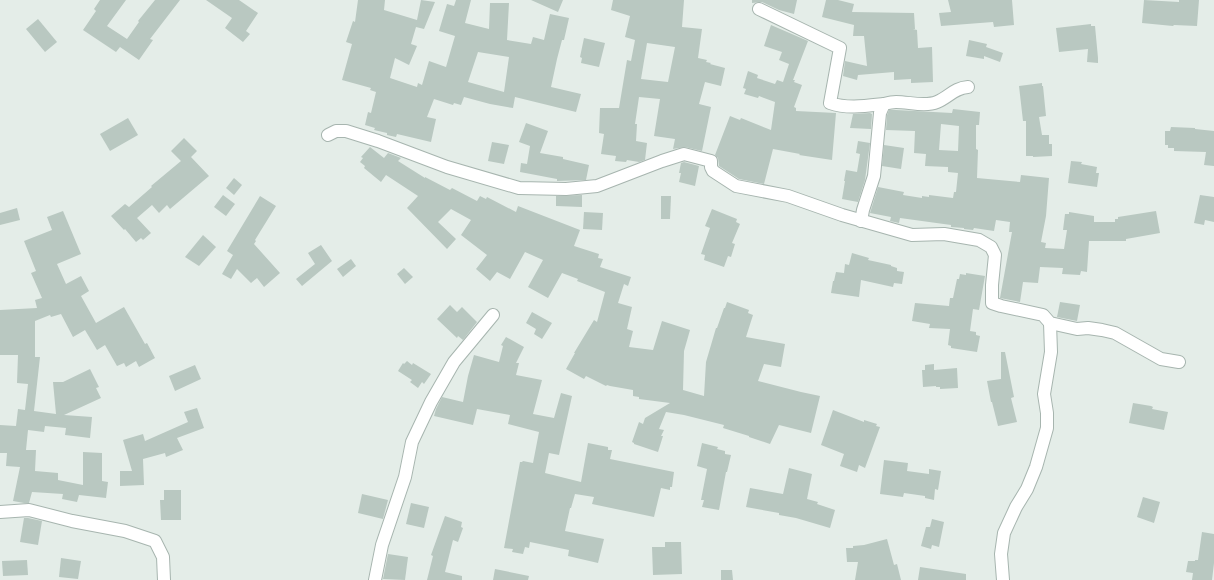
<svg xmlns="http://www.w3.org/2000/svg" width="1214" height="580" font-family="'Public Sans',sans-serif">
<style>
.building{fill:#b9c8c1;fill-rule:evenodd}
.lines{fill:none;stroke-linecap:round;stroke-linejoin:round}
.minor-casing{stroke:#a7b5af;stroke-width:14}
.minor{stroke:#fff;stroke-width:12}
</style>
<rect width="100%" height="100%" fill="#e4ede8"/>
<g class="building">
<path d="M 100,0 L 126,0 L 107,26 L 127,39 L 139,22 L 138,21 L 155,0 L 180,0 L 150,39 L 153,40 L 139,60 L 120,47 L 116,52 L 83,30 L 96,11 L 94,9 Z"/>
<path d="M 206,0 L 239,0 L 258,13 L 246,31 L 250,34 L 243,42 L 225,28 L 232,18 Z"/>
<path d="M 358,0 L 385,0 L 384,10 L 417,20 L 421,0 L 435,2 L 424,29 L 416,27 L 411,44 L 417,46 L 409,65 L 395,58 L 390,78 L 417,87 L 418,83 L 422,85 L 429,61 L 446,67 L 455,36 L 439,31 L 447,4 L 454,6 L 456,0 L 471,0 L 465,23 L 489,29 L 490,3 L 509,3 L 507,40 L 531,44 L 533,37 L 544,40 L 550,14 L 569,18 L 564,40 L 562,40 L 557,59 L 551,87 L 581,94 L 576,112 L 515,97 L 513,108 L 490,104 L 464,97 L 461,105 L 454,103 L 453,105 L 434,99 L 427,117 L 436,119 L 431,142 L 397,134 L 396,137 L 387,135 L 387,133 L 374,130 L 375,128 L 365,125 L 368,112 L 371,113 L 376,92 L 370,90 L 371,88 L 342,80 L 352,44 L 346,42 L 353,21 L 355,22 ZM 478,52 L 509,57 L 504,92 L 468,82 Z"/>
<path d="M 531,0 L 563,0 L 558,12 Z"/>
<path d="M 613,0 L 684,0 L 682,27 L 702,29 L 698,58 L 707,60 L 706,62 L 711,63 L 710,64 L 725,68 L 721,86 L 705,82 L 699,104 L 711,107 L 702,151 L 685,147 L 673,149 L 675,139 L 654,136 L 660,99 L 639,97 L 635,124 L 637,124 L 636,141 L 647,143 L 645,160 L 639,162 L 627,160 L 626,162 L 615,161 L 616,156 L 601,154 L 604,134 L 599,133 L 600,108 L 619,108 L 627,60 L 631,61 L 635,40 L 625,37 L 630,16 L 611,10 ZM 647,43 L 675,47 L 668,82 L 641,79 Z"/>
<path d="M 752,0 L 797,0 L 794,14 L 779,10 L 762,2 L 752,3 Z"/>
<path d="M 826,0 L 838,0 L 854,4 L 852,12 L 914,13 L 915,29 L 913,29 L 917,30 L 918,48 L 932,47 L 933,82 L 911,83 L 911,79 L 894,80 L 894,72 L 858,75 L 857,80 L 843,76 L 845,61 L 867,66 L 864,36 L 853,36 L 854,25 L 822,17 Z"/>
<path d="M 948,0 L 1012,0 L 1014,25 L 994,27 L 993,22 L 941,26 L 939,13 L 951,12 Z"/>
<path d="M 1144,0 L 1179,2 L 1179,0 L 1199,0 L 1197,26 L 1174,25 L 1173,26 L 1142,23 Z"/>
<path d="M 38,19 L 57,42 L 45,52 L 26,29 Z"/>
<path d="M 1091,24 L 1091,26 L 1095,26 L 1098,58 L 1098,63 L 1087,62 L 1088,49 L 1059,52 L 1056,28 Z"/>
<path d="M 771,25 L 808,41 L 793,80 L 795,80 L 794,82 L 802,85 L 794,107 L 796,108 L 796,111 L 836,113 L 832,160 L 799,155 L 800,154 L 773,149 L 764,184 L 739,179 L 719,166 L 718,158 L 715,155 L 730,116 L 740,120 L 741,118 L 771,130 L 775,102 L 759,96 L 758,98 L 744,94 L 746,89 L 743,88 L 748,71 L 758,75 L 757,78 L 775,84 L 777,80 L 783,82 L 789,64 L 779,60 L 782,52 L 764,46 Z"/>
<path d="M 584,38 L 605,43 L 599,67 L 581,63 L 582,58 L 580,57 Z"/>
<path d="M 969,40 L 987,44 L 986,47 L 1003,53 L 1000,62 L 984,56 L 984,59 L 966,56 Z"/>
<path d="M 1042,83 L 1042,86 L 1043,86 L 1046,116 L 1039,117 L 1042,135 L 1049,135 L 1049,144 L 1052,144 L 1052,156 L 1033,157 L 1033,156 L 1026,156 L 1026,121 L 1023,121 L 1019,86 Z"/>
<path d="M 953,109 L 980,112 L 979,125 L 976,125 L 976,149 L 978,150 L 977,178 L 1020,182 L 1021,175 L 1049,178 L 1046,216 L 1041,242 L 1046,243 L 1045,248 L 1064,249 L 1067,230 L 1063,230 L 1065,214 L 1069,214 L 1069,212 L 1094,216 L 1094,222 L 1115,222 L 1115,219 L 1118,219 L 1118,217 L 1156,211 L 1160,233 L 1126,239 L 1126,241 L 1089,241 L 1087,272 L 1081,271 L 1080,275 L 1062,274 L 1063,268 L 1040,267 L 1038,283 L 1023,282 L 1020,302 L 1000,298 L 1012,232 L 1009,232 L 1010,222 L 996,220 L 994,231 L 974,228 L 973,230 L 964,229 L 964,228 L 951,227 L 951,225 L 900,218 L 899,223 L 890,221 L 891,217 L 870,213 L 878,187 L 904,192 L 903,195 L 922,198 L 922,196 L 929,197 L 929,195 L 953,198 L 954,192 L 956,192 L 958,173 L 948,172 L 948,167 L 925,166 L 926,154 L 914,153 L 915,131 L 886,130 L 887,115 L 889,110 L 896,110 L 952,113 ZM 941,124 L 959,126 L 958,151 L 939,150 Z"/>
<path d="M 870,113 L 872,114 L 871,129 L 850,128 L 853,114 Z"/>
<path d="M 128,118 L 138,135 L 110,151 L 100,134 Z"/>
<path d="M 526,123 L 548,131 L 540,153 L 563,157 L 563,159 L 589,165 L 586,180 L 557,181 L 557,179 L 520,172 L 521,163 L 527,164 L 530,146 L 519,142 Z"/>
<path d="M 1171,127 L 1195,128 L 1195,129 L 1214,131 L 1214,166 L 1204,165 L 1206,152 L 1174,151 L 1174,148 L 1168,148 L 1168,145 L 1165,145 L 1165,131 L 1170,131 Z"/>
<path d="M 184,138 L 197,151 L 191,157 L 209,176 L 170,209 L 167,205 L 159,213 L 152,205 L 137,218 L 151,233 L 143,240 L 141,238 L 136,242 L 125,229 L 124,230 L 111,216 L 125,204 L 129,207 L 152,187 L 151,186 L 181,161 L 171,151 Z"/>
<path d="M 858,141 L 870,143 L 865,180 L 858,202 L 842,199 L 845,181 L 844,181 L 846,170 L 857,172 L 860,154 L 856,153 Z"/>
<path d="M 492,142 L 509,145 L 504,164 L 488,161 Z"/>
<path d="M 884,145 L 904,148 L 901,169 L 882,166 Z"/>
<path d="M 370,147 L 384,158 L 388,153 L 401,158 L 398,161 L 425,178 L 425,177 L 450,190 L 452,188 L 477,201 L 480,196 L 486,199 L 487,197 L 516,212 L 518,206 L 580,230 L 574,246 L 599,254 L 598,258 L 603,259 L 600,267 L 631,277 L 628,286 L 624,284 L 618,303 L 632,307 L 627,329 L 633,331 L 629,347 L 653,350 L 662,321 L 690,330 L 684,351 L 683,390 L 704,396 L 706,362 L 716,328 L 717,328 L 724,308 L 725,308 L 727,302 L 749,310 L 748,313 L 753,315 L 746,337 L 785,344 L 781,367 L 764,364 L 758,381 L 801,392 L 820,396 L 811,433 L 779,425 L 770,444 L 749,437 L 749,436 L 723,428 L 724,425 L 684,415 L 666,412 L 659,429 L 664,430 L 661,436 L 663,436 L 658,452 L 634,444 L 634,443 L 632,442 L 639,422 L 643,424 L 645,418 L 670,403 L 639,399 L 639,397 L 633,396 L 633,390 L 610,386 L 607,385 L 606,386 L 586,376 L 584,379 L 566,369 L 575,353 L 574,353 L 594,320 L 597,322 L 605,292 L 577,281 L 578,279 L 562,273 L 548,298 L 528,287 L 543,260 L 525,252 L 510,279 L 497,272 L 490,281 L 476,269 L 487,255 L 461,235 L 471,220 L 451,209 L 438,222 L 456,239 L 447,249 L 407,208 L 418,196 L 386,175 L 381,182 L 364,168 L 365,166 L 360,162 L 363,158 L 361,157 Z"/>
<path d="M 1071,161 L 1082,162 L 1081,164 L 1097,167 L 1096,173 L 1099,173 L 1097,187 L 1068,183 Z"/>
<path d="M 684,162 L 699,166 L 695,186 L 679,182 L 681,173 L 679,173 L 681,163 Z"/>
<path d="M 234,178 L 242,185 L 234,195 L 226,188 Z"/>
<path d="M 223,195 L 235,204 L 226,216 L 214,207 Z"/>
<path d="M 582,195 L 582,207 L 556,206 L 556,196 Z"/>
<path d="M 1200,195 L 1214,197 L 1214,222 L 1205,220 L 1204,225 L 1194,223 Z"/>
<path d="M 260,196 L 276,206 L 255,240 L 256,241 L 254,244 L 280,273 L 264,287 L 257,278 L 251,283 L 237,269 L 231,279 L 222,274 L 233,255 L 227,251 Z"/>
<path d="M 661,196 L 671,196 L 670,219 L 661,219 Z"/>
<path d="M 17,208 L 20,220 L 0,225 L 0,213 Z"/>
<path d="M 712,209 L 737,219 L 736,222 L 740,224 L 732,243 L 735,244 L 731,257 L 728,256 L 724,267 L 704,260 L 705,255 L 701,254 L 710,228 L 705,226 Z"/>
<path d="M 63,211 L 81,254 L 57,264 L 66,284 L 81,276 L 89,291 L 81,296 L 96,323 L 124,307 L 145,344 L 147,343 L 155,358 L 139,367 L 136,361 L 126,367 L 124,363 L 117,366 L 105,345 L 97,350 L 85,330 L 73,337 L 61,314 L 51,317 L 50,315 L 35,321 L 35,357 L 40,357 L 34,411 L 56,414 L 53,382 L 63,382 L 90,369 L 99,387 L 96,388 L 101,398 L 64,415 L 92,417 L 90,438 L 65,435 L 66,428 L 45,426 L 44,432 L 28,430 L 26,450 L 36,450 L 35,471 L 58,473 L 58,480 L 83,485 L 83,452 L 102,453 L 102,481 L 108,482 L 106,498 L 79,495 L 77,502 L 62,499 L 63,494 L 32,492 L 29,503 L 24,503 L 13,501 L 20,467 L 6,466 L 7,453 L 0,453 L 0,425 L 16,426 L 18,409 L 25,410 L 28,384 L 17,383 L 18,355 L 0,355 L 0,310 L 37,308 L 35,300 L 42,298 L 31,273 L 36,271 L 24,241 L 52,230 L 47,217 Z"/>
<path d="M 584,212 L 603,213 L 602,230 L 583,229 Z"/>
<path d="M 203,235 L 216,247 L 199,266 L 185,257 Z"/>
<path d="M 321,245 L 332,261 L 302,286 L 296,279 L 315,264 L 308,253 Z"/>
<path d="M 852,253 L 869,258 L 868,260 L 891,265 L 891,266 L 897,268 L 897,271 L 904,272 L 902,284 L 894,283 L 893,287 L 861,280 L 859,297 L 831,293 L 833,281 L 834,281 L 836,272 L 844,273 L 845,264 L 849,265 Z"/>
<path d="M 351,259 L 356,266 L 343,277 L 337,269 Z"/>
<path d="M 404,268 L 413,277 L 405,284 L 397,274 Z"/>
<path d="M 966,273 L 985,276 L 979,310 L 973,309 L 970,331 L 976,332 L 976,335 L 980,336 L 977,352 L 951,348 L 951,346 L 948,345 L 950,329 L 929,328 L 930,324 L 912,321 L 915,303 L 949,306 L 950,298 L 953,298 L 957,279 L 959,279 L 960,274 L 966,275 Z"/>
<path d="M 1060,302 L 1080,305 L 1077,321 L 1057,317 Z"/>
<path d="M 450,305 L 457,312 L 462,307 L 477,322 L 463,340 L 458,336 L 457,338 L 437,319 Z"/>
<path d="M 532,312 L 552,323 L 542,339 L 534,334 L 536,329 L 526,323 Z"/>
<path d="M 506,337 L 524,347 L 516,363 L 519,363 L 516,375 L 542,380 L 533,414 L 554,418 L 561,393 L 572,396 L 559,455 L 549,453 L 545,473 L 581,482 L 588,443 L 608,447 L 608,450 L 612,450 L 610,459 L 674,472 L 672,487 L 670,487 L 670,490 L 661,488 L 654,517 L 592,504 L 594,497 L 575,494 L 571,508 L 570,508 L 565,531 L 604,539 L 598,563 L 568,556 L 569,550 L 530,542 L 529,548 L 525,547 L 523,554 L 512,552 L 513,549 L 504,548 L 520,462 L 522,462 L 523,461 L 533,463 L 539,432 L 508,424 L 510,415 L 477,409 L 473,425 L 434,416 L 436,409 L 442,397 L 463,402 L 468,376 L 474,355 L 499,362 L 503,346 L 501,345 Z"/>
<path d="M 1001,352 L 1005,352 L 1014,397 L 1011,398 L 1017,422 L 998,426 L 992,402 L 991,402 L 987,381 L 1001,379 Z"/>
<path d="M 407,361 L 412,365 L 413,363 L 431,374 L 424,384 L 422,382 L 418,388 L 410,382 L 412,380 L 398,371 L 403,363 L 404,364 Z"/>
<path d="M 934,364 L 934,370 L 957,368 L 958,388 L 940,389 L 940,387 L 936,387 L 936,386 L 923,387 L 922,370 L 925,370 L 925,365 Z"/>
<path d="M 195,365 L 201,379 L 175,391 L 169,376 Z"/>
<path d="M 1133,403 L 1151,406 L 1153,407 L 1152,409 L 1168,412 L 1164,430 L 1129,423 Z"/>
<path d="M 197,408 L 204,428 L 177,438 L 183,450 L 166,457 L 165,453 L 143,459 L 144,485 L 120,486 L 120,471 L 132,471 L 123,440 L 143,434 L 145,441 L 188,422 L 184,412 Z"/>
<path d="M 833,410 L 864,422 L 864,420 L 877,424 L 876,426 L 880,427 L 865,468 L 859,465 L 857,472 L 840,466 L 844,454 L 821,445 Z"/>
<path d="M 702,443 L 718,447 L 717,449 L 725,451 L 725,454 L 731,455 L 727,472 L 726,472 L 719,510 L 702,507 L 704,500 L 701,500 L 707,469 L 697,466 Z"/>
<path d="M 884,460 L 908,463 L 907,471 L 929,474 L 929,469 L 941,471 L 938,490 L 935,489 L 934,500 L 925,498 L 925,496 L 904,493 L 903,497 L 880,494 Z"/>
<path d="M 789,468 L 812,474 L 807,499 L 818,502 L 817,504 L 835,510 L 830,528 L 796,518 L 779,515 L 779,513 L 746,507 L 750,488 L 783,494 Z"/>
<path d="M 164,490 L 181,490 L 181,520 L 161,520 L 160,500 L 164,500 Z"/>
<path d="M 362,494 L 388,500 L 383,519 L 358,513 Z"/>
<path d="M 1143,497 L 1160,502 L 1154,523 L 1137,517 Z"/>
<path d="M 411,503 L 429,507 L 424,528 L 406,524 Z"/>
<path d="M 445,516 L 462,522 L 461,527 L 463,528 L 458,542 L 453,540 L 445,572 L 462,576 L 462,580 L 427,580 L 433,556 L 431,555 Z"/>
<path d="M 24,518 L 28,518 L 42,521 L 38,545 L 20,542 Z"/>
<path d="M 932,519 L 944,522 L 939,547 L 932,545 L 931,549 L 921,546 L 926,527 L 930,527 Z"/>
<path d="M 1202,532 L 1214,534 L 1214,563 L 1212,580 L 1192,580 L 1193,573 L 1186,572 L 1188,561 L 1195,561 L 1195,560 L 1198,560 Z"/>
<path d="M 887,539 L 894,565 L 897,564 L 901,580 L 855,580 L 858,562 L 847,562 L 846,548 L 853,548 L 853,546 L 864,545 Z"/>
<path d="M 665,542 L 681,542 L 682,574 L 653,575 L 652,547 L 665,547 Z"/>
<path d="M 388,554 L 408,557 L 405,580 L 383,579 Z"/>
<path d="M 61,558 L 81,561 L 78,579 L 59,577 Z"/>
<path d="M 27,560 L 28,575 L 3,576 L 2,561 Z"/>
<path d="M 920,567 L 966,574 L 966,580 L 918,580 Z"/>
<path d="M 495,569 L 529,576 L 528,580 L 493,580 Z"/>
<path d="M 721,570 L 732,570 L 733,580 L 721,580 Z"/>
</g>
<g class="lines">
<defs>
<g id="minor">
<path d="M 759,9 L 840,48 L 830,103 C 847,109 866,106 884,104"/>
<path d="M 328,135 L 336,131 L 346,131 L 378,141 L 447,167 L 519,188 L 566,189 L 597,186 L 662,161 L 684,154 L 711,161 L 711,167 L 713,171 L 736,186 L 788,196 L 842,215 L 912,235 L 944,234 L 979,240 L 991,247 L 995,255 L 992,285 L 992,303 L 1001,306 L 1043,315 L 1050,323 L 1077,329 L 1088,328 L 1102,330 L 1115,333 L 1161,359 L 1179,362"/>
<path d="M 861,221 L 863,210 L 874,176 L 880,113 L 884,104 C 888,103 892,102 896,102 C 909,102 925,107 937,102 C 949,97 954,88 968,87"/>
<path d="M 0,512 L 29,510 L 72,521 L 125,531 L 155,541 L 163,557 L 164,580"/>
<path d="M 375,580 L 382,545 L 405,477 L 412,442 L 431,402 L 454,362 L 493,315"/>
<path d="M 1003,580 L 1001,554 L 1004,533 L 1016,507 L 1027,489 L 1036,467 L 1047,428 L 1047,413 L 1044,394 L 1051,352 L 1050,323"/>
</g>
</defs>
<use href="#minor" class="minor-casing"/>
<use href="#minor" class="minor"/>
</g>
</svg>
